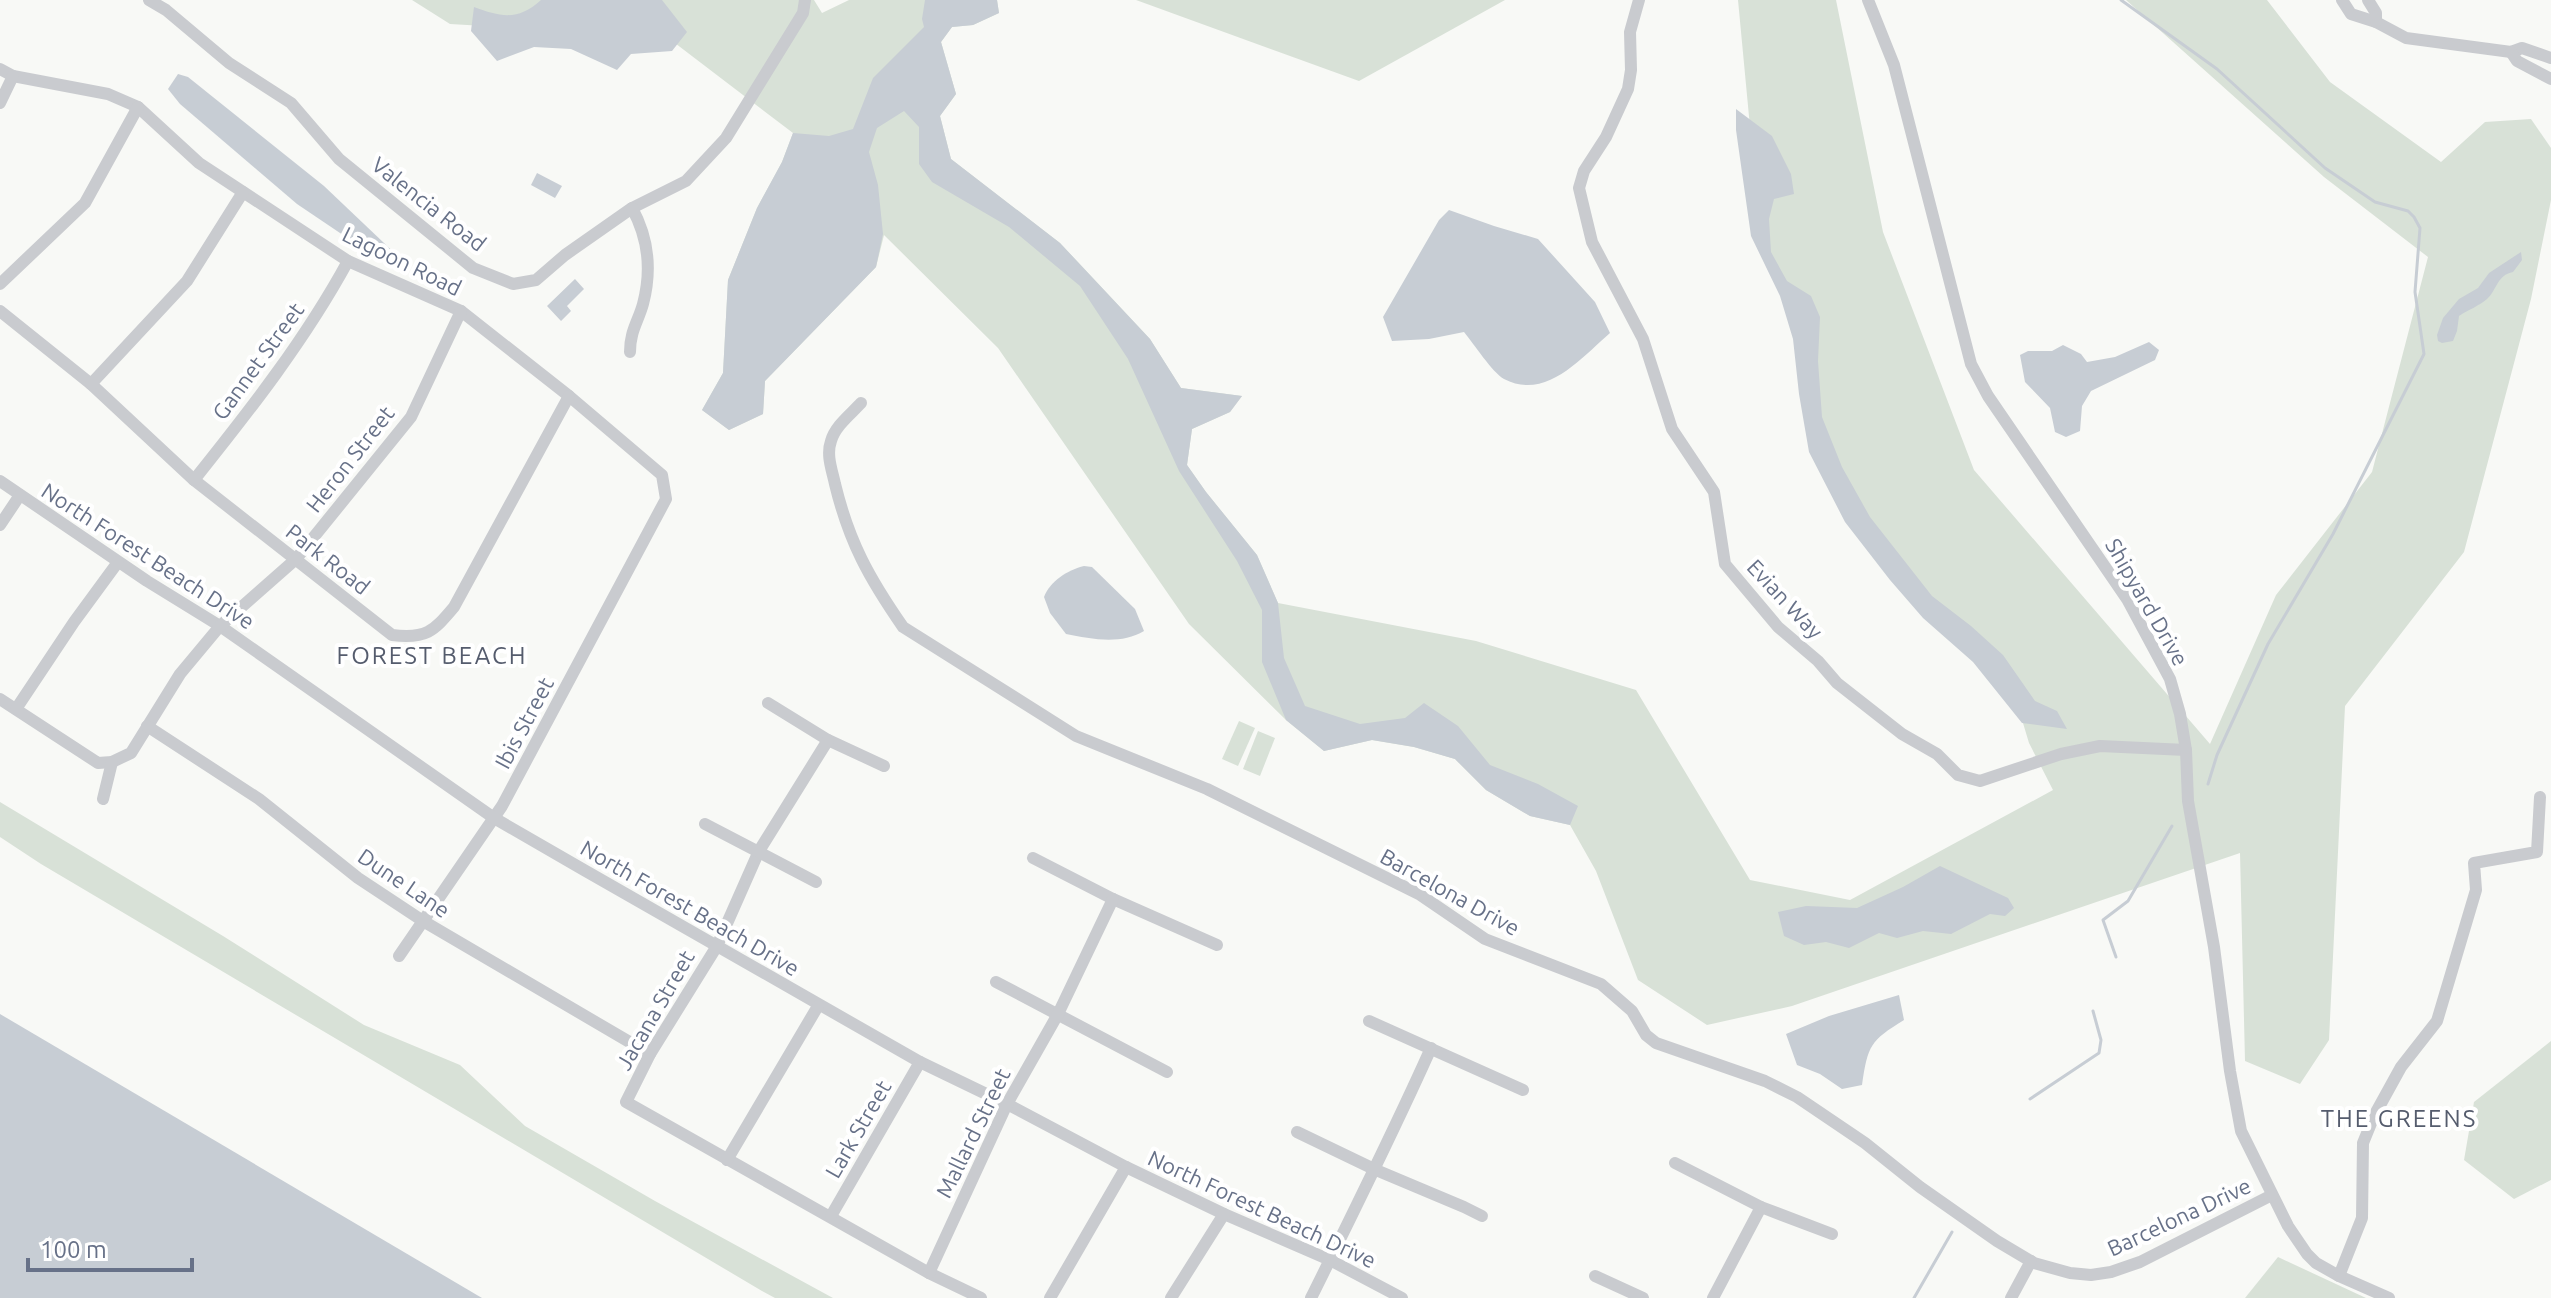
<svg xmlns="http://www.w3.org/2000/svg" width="2551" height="1298" font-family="Ubuntu,sans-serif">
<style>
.green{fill:#d8e1d7}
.water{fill:#c7cdd4}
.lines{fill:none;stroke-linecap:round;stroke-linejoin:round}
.stream{stroke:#c7cdd4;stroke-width:3}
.minor{stroke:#c9cbcf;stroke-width:12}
.labels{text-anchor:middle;stroke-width:8;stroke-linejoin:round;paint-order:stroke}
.street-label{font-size:22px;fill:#677188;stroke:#fff}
.neighbourhood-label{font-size:24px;letter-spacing:2px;fill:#555c6d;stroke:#fff}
</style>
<rect width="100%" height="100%" fill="#f8f9f6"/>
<g class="green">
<path d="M 412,0 L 814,0 L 822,13 L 849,0 L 997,0 L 999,13 L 973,25 L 952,27 L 941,42 L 956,94 L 940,116 L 951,159 L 1060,243 L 1150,339 L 1181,388 L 1242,396 L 1230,412 L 1192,429 L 1187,465 L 1206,492 L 1257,555 L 1278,603 L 1476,641 L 1636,690 L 1750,880 L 1850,900 L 2053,790 L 2029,743 L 2014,693 L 1865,545 L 1813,438 L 1796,306 L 1762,254 L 1738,0 L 1836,0 L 1883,232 L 1974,470 L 2210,744 L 2276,595 L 2372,472 L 2428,257 L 2324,177 L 2126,0 L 2267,0 L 2330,82 L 2441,162 L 2485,122 L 2531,119 L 2551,148 L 2551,200 L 2531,299 L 2464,552 L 2345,706 L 2329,1040 L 2300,1084 L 2245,1061 L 2240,853 L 1792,1006 L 1707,1025 L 1638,980 L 1596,871 L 1570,825 L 1530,816 L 1486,790 L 1455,759 L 1414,747 L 1372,740 L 1324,751 L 1286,720 L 1189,624 L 998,348 L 884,235 L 876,267 L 765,381 L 763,414 L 729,430 L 702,410 L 723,373 L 728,280 L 757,208 L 782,162 L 793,133 L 667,37 L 450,24 Z"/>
<path d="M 1136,0 L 1505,0 L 1359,81 Z"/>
<path d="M 1239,721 L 1255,728 L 1238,766 L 1222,759 Z"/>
<path d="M 1258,731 L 1275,738 L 1260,776 L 1243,769 Z"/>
<path d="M 0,802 L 223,936 L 364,1025 L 460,1065 L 525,1126 L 655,1201 L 833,1298 L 775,1298 L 762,1291 L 41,864 L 0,837 Z"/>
<path d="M 2551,1041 L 2551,1180 L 2514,1199 L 2464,1160 L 2474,1102 Z"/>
<path d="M 2278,1257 L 2366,1298 L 2245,1298 Z"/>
</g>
<g class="water">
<path d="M 541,0 L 662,0 L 687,32 L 672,51 L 631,54 L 617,70 L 571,49 L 534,47 L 497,61 L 471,31 L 474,7 C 501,17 518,21 541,0 Z"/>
<path d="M 925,0 L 997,0 L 999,13 L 973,25 L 952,27 L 941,42 L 956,94 L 940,116 L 951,159 L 1060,243 L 1150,339 L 1181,388 L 1242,396 L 1230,412 L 1192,429 L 1187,465 L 1206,492 L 1257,555 L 1278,603 L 1284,658 L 1305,706 L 1360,724 L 1405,718 L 1424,703 L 1458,726 L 1490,765 L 1538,784 L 1578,806 L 1570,825 L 1530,816 L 1486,790 L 1455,759 L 1414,747 L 1372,740 L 1324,751 L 1286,720 L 1262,662 L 1262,610 L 1237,561 L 1179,471 L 1128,359 L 1080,286 L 1009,227 L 932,182 L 919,164 L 919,127 L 904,111 L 877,128 L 869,152 L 878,185 L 883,234 L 876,267 L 765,381 L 763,414 L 729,430 L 702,410 L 723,373 L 728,280 L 757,208 L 782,162 L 793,133 L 829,136 L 853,129 L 873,78 L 924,27 L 922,19 Z"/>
<path d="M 178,74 L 188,77 L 324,186 L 404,262 L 395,266 L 383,262 L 297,204 L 180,104 L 168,89 Z"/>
<path d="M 1736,109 L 1772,136 L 1791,174 L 1794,194 L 1774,199 L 1769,219 L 1771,252 L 1787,281 L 1811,296 L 1820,317 L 1818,361 L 1822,417 L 1842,467 L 1870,517 L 1932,596 L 1971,626 L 2003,655 L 2035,701 L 2057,711 L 2067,729 L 2022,723 L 1973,662 L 1923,618 L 1890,580 L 1845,522 L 1809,452 L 1799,394 L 1793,339 L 1780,296 L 1751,236 L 1736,130 Z"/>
<path d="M 537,173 L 562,186 L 555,198 L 531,185 Z"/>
<path d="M 1449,210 L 1494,226 L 1538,239 L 1595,302 L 1610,333 C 1581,358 1546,401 1504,379 C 1492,372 1474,344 1464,332 L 1429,339 L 1392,341 L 1383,317 L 1439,220 Z"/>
<path d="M 2521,252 L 2522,260 L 2513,272 C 2497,275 2497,290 2487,299 C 2479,306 2468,310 2459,316 L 2457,331 L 2453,341 L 2442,343 L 2438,341 L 2437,335 L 2443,318 L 2459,299 L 2478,288 L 2489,273 Z"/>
<path d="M 575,279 L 584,289 L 567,306 L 571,311 L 561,321 L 547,306 Z"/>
<path d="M 2149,342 L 2159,350 L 2155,360 L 2091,391 L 2082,406 L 2080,431 L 2066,437 L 2055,432 L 2050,408 L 2025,382 L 2020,355 L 2028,351 L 2052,351 L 2063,345 L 2081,354 L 2087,362 L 2115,357 Z"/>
<path d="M 1084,566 L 1092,567 L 1135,609 L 1144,631 C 1121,645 1091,639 1066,634 L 1050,613 L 1044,597 C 1050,581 1068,570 1084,566 Z"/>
<path d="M 1940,866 L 2008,898 L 2014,908 L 2005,916 L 1990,914 L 1951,934 L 1923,931 L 1897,938 L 1879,933 L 1849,948 L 1826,942 L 1804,945 L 1784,936 L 1778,912 L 1806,906 L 1857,908 L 1903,887 Z"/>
<path d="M 1899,995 L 1904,1020 C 1870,1041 1868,1045 1862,1085 L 1842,1089 L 1820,1074 L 1797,1065 L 1786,1034 L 1829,1016 Z"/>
<path d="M 0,1014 L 482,1298 L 0,1298 Z"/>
</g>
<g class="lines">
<g class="stream">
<path d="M 2121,0 L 2217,69 L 2325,168 L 2375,202 L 2408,211 L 2414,217 L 2420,228 L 2415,292 L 2424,354 L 2333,534 L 2268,644 L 2217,755 L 2208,784"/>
<path d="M 2116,957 L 2103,920 L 2128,901 L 2172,826"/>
<path d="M 2030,1099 L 2099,1053 L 2101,1040 L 2093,1011"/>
<path d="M 1914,1298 L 1952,1232"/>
</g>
<g class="minor">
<path d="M 149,0 L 166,10 L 229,63 L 291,103 L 339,159 L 473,268 L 513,284 L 536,280 L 565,255 L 632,208 L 686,181 L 726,138 L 803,13 L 805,0"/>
<path d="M 1639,0 L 1630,32 L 1631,70 L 1628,89 L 1606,137 L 1584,171 L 1579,188 L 1592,242 L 1643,339 L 1672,429 L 1714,492 L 1725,564 L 1778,627 L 1818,661 L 1837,683 L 1902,734 L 1937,754 L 1958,775 L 1980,781 L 2061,754 L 2100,746 L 2186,750"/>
<path d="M 1868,0 L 1894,65 L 1971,364 L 1988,396 L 2127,599 L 2170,679 L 2180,714 L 2186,750 L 2188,801 L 2214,947 L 2230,1071 L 2241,1131 L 2288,1226 L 2307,1254 L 2316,1263 L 2339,1276 L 2389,1298"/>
<path d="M 2342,0 L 2351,14 L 2376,22 L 2406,38 L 2511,52 L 2522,48 L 2551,58"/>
<path d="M 2368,0 L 2376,13 L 2376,22"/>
<path d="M 2511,52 L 2517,61 L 2551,79"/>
<path d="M 0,69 L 13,76 L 108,94 L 138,107 L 199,163 L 348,261 L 461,311 L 569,396 L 662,475 L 666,499 L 502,806 L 399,956"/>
<path d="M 0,103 L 13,76"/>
<path d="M 0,284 L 85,203 L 138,107"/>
<path d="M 0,311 L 91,384 L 194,480 L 392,635 C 426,639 433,632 454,607 L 569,396"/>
<path d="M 630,352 C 630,331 638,322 643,304 C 652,270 649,239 632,208"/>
<path d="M 91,384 L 187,281 L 243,192"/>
<path d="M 861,403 C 851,414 835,426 831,441 C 826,455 832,470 835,484 C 849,542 869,578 903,627 L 1076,736 L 1207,789 L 1419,894 L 1485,939 L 1601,984 L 1632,1011 L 1646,1035 L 1656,1043 L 1765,1081 L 1797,1097 L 1865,1143 L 1920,1187 L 1997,1241 L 2034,1263 L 2070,1273 L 2091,1275 L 2111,1272 L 2140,1262 L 2272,1195"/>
<path d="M 194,480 C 250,410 305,340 348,261"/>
<path d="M 0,481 L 147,581 L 220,626 L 494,818 L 584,870 L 920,1062 L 1007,1104 L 1126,1167 L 1224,1214 L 1330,1260 L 1402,1298"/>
<path d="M 0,525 L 20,495"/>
<path d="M 0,699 L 98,763 L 112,762 L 131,753 L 180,674 L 220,626 L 296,559 L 411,417 L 461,311"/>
<path d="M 768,703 L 828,740 L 884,766"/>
<path d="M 16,709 L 74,622 L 118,562"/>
<path d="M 147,726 L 259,799 L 358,878 L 423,921 L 650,1054"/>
<path d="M 828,740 L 759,851 L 717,946 L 650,1054 L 626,1102 L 929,1273 L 981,1298"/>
<path d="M 103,799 L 112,762"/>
<path d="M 705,824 L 816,882"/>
<path d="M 1033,858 L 1113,899 L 1217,945"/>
<path d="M 996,982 L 1167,1072"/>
<path d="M 1369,1021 L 1523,1090"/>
<path d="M 1297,1132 L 1376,1170 L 1464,1207 L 1482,1216"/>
<path d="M 727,1160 L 818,1006"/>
<path d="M 1675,1163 L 1761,1207 L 1832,1234"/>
<path d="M 831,1216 L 920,1062"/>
<path d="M 929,1273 L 1007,1104 L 1058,1014 L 1113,899"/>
<path d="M 1595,1276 L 1643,1298"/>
<path d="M 2339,1276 L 2362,1218 L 2363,1143 L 2374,1116 L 2401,1067 L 2437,1021 L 2476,890 L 2474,863 L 2537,852 L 2540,797"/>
<path d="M 1050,1298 L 1126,1167"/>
<path d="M 1171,1298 L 1224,1214"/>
<path d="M 1311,1298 C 1352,1215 1393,1133 1431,1048"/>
<path d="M 1713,1298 L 1761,1207"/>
<path d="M 2011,1298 L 2031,1261"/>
</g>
</g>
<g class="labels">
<g class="street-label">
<text transform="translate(429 204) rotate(38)" y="8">Valencia Road</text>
<text transform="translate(402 261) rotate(26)" y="8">Lagoon Road</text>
<text transform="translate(258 361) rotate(-54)" y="8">Gannet Street</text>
<text transform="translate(350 459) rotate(-52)" y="8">Heron Street</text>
<text transform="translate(148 556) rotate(33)" y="8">North Forest Beach Drive</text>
<text transform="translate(328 559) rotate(38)" y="8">Park Road</text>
<text transform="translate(1785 599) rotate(47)" y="8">Evian Way</text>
<text transform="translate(2147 602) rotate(60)" y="8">Shipyard Drive</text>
<text transform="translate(524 723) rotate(-62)" y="8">Ibis Street</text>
<text transform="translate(404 883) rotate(34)" y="8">Dune Lane</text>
<text transform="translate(1450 892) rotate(29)" y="8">Barcelona Drive</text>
<text transform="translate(690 908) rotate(30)" y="8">North Forest Beach Drive</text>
<text transform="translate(655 1010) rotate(-60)" y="8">Jacana Street</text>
<text transform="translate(858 1129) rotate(-60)" y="8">Lark Street</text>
<text transform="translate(973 1133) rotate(-64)" y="8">Mallard Street</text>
<text transform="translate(1262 1209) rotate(25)" y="8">North Forest Beach Drive</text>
<text transform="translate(2179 1217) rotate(-25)" y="8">Barcelona Drive</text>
</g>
<g class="neighbourhood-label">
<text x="432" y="664">FOREST BEACH</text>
<text x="2399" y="1127">THE GREENS</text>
</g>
</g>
<path d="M28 1258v12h164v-12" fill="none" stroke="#677188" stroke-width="4"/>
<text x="40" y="1258" font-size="24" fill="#677188" stroke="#ffffff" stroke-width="6" paint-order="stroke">100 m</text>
</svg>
